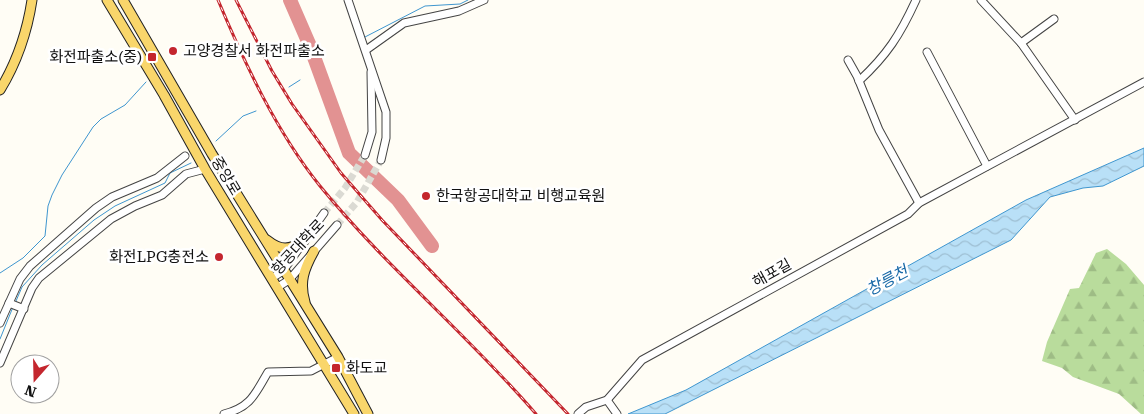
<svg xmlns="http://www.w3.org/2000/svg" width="1144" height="414" font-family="'Roboto Serif','Noto Sans KR',serif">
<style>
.forest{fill:url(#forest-firs)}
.water{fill:url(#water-waves);stroke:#3f96cf}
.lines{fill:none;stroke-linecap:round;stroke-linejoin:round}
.stream{stroke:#3f96cf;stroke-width:1}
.taxiway{stroke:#e29292;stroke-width:14}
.minor-tunnel{stroke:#dbdad3;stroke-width:7;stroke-dasharray:7 3.5;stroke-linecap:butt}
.minor-casing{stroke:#444;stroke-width:9}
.major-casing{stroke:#222;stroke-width:11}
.minor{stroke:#fff;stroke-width:7}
.major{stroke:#f9d66b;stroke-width:9}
.rail-casing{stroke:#c4262e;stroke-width:3}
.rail{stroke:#fff;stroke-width:1;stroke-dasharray:4;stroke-linecap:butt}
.poi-dot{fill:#c4262e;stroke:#fff;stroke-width:2}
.labels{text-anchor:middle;stroke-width:5;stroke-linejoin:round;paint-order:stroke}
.poi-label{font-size:15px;fill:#111;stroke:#fff;text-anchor:start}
.street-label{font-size:15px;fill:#111;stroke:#fff}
.water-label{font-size:16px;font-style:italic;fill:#1768a6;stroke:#fff}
</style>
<defs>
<pattern id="forest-firs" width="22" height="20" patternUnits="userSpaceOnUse" patternTransform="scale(1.25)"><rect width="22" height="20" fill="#b9dc9c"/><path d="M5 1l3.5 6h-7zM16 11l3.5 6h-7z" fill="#9ebc85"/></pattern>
<pattern id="water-waves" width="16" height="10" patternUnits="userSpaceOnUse" patternTransform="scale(1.25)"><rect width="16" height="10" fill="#b9e0f7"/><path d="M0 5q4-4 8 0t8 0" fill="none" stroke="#9ebfd3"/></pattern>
</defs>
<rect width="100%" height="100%" fill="#fffdf5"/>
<path class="forest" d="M 1107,249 L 1126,264 L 1144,285 L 1144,414 L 1141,414 L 1119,394 L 1073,377 L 1062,368 L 1042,361 L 1047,342 L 1070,289 L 1079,288 L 1096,253 Z"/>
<path class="water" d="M 1144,148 L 1144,166 L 1103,186 L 1083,188 L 1050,197 L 1011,240 L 671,411 L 665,414 L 628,414 L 686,390 L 1026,200 Z"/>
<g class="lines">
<g class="stream">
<path d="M 365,37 L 425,6 L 460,4 L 468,0"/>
<path d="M 289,87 L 300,80"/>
<path d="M 216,141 L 243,116 L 256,111"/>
<path d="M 0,273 L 23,258 L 45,236 L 48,206 L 52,195 L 62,175 L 93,127 L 101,119 L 125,105 L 146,82"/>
<path d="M 16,301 L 22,287 L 42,265 L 94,220 L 115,206 L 165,183 L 170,173 L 191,163"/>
<path d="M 0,339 L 13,307"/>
</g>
<path class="taxiway" d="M 290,0 L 310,46 L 349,153 L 398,200 L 432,246"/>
<g class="minor-tunnel">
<path d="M 324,213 L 345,188 L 365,155"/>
<path d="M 337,225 L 357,202 L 381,160"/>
</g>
<defs>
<g id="minor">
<path d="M 348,0 L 386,112 L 386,138 L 381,160"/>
<path d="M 981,0 L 1021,43 L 1075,120"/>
<path d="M 1021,43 L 1054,19"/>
<path d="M 366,50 L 404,23 L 459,11 L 484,0"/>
<path d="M 927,52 L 987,166"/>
<path d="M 848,60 L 857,76 L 879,130 L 919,203"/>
<path d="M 859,81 C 887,55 900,35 916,0"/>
<path d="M 365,155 L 372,132 L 371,72"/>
<path d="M 272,278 L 283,271 L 324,213"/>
<path d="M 278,287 L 289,280 L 337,225"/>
<path d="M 9,303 L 24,309"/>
<path d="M 0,323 L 20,279 L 30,266 L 96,208 L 112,197 L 157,178 L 185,156"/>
<path d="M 0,363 L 32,288 L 39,278 L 111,219 L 135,206 L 162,195 L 186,174 L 205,169"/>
<path d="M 607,400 L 617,414"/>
<path d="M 224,414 C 251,407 255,394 268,372 L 311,371 L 338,357"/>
<path d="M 578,414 L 586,407 L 607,400 L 642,360 L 908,214 L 919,203 L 1144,82"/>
</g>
<g id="major">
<path d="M 107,0 L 164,95 L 205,169 L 354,414"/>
<path d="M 123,0 L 212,154 L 338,357 L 368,414"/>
<path d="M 0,90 C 17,62 27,33 32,0"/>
<path d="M 267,240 C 281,251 289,250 304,241"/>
<path d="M 305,302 C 299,282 304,269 314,251"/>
</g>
</defs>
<use href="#minor" class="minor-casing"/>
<use href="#major" class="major-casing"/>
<use href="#minor" class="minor"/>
<use href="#major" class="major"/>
<defs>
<g id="rail">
<path d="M 218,0 C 245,64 276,131 320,186 C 386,267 468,335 536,414"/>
<path d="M 236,0 L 272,71 L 292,104 L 341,173 L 382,220 L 568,414"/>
</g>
</defs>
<use href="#rail" class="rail-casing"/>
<use href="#rail" class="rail"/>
</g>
<g class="poi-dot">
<circle cx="173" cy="51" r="5"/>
<rect x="147" y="52" width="10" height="10" rx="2.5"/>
<circle cx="426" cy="196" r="5"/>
<circle cx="219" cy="257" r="5"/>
<rect x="331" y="363" width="10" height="10" rx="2.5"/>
</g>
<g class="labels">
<g class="poi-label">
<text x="183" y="56">고양경찰서 화전파출소</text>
<text x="142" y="62" text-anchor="end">화전파출소(중)</text>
<text x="436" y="201">한국항공대학교 비행교육원</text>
<text x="209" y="262" text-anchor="end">화전LPG충전소</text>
<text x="346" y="373">화도교</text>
</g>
<g class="street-label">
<text transform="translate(226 176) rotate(59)" y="5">중앙로</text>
<text transform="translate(298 247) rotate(-47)" y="5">항공대학로</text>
<text transform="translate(772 273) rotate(-29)" y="5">해포길</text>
</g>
<g class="water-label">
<text transform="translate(887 280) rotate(-28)" y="6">창릉천</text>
</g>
</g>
<g transform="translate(35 379) rotate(200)"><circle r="24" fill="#ffffff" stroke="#a0a0a0"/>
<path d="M0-4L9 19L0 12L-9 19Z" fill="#c4262e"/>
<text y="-8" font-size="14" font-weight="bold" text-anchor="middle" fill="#111111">N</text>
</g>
</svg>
